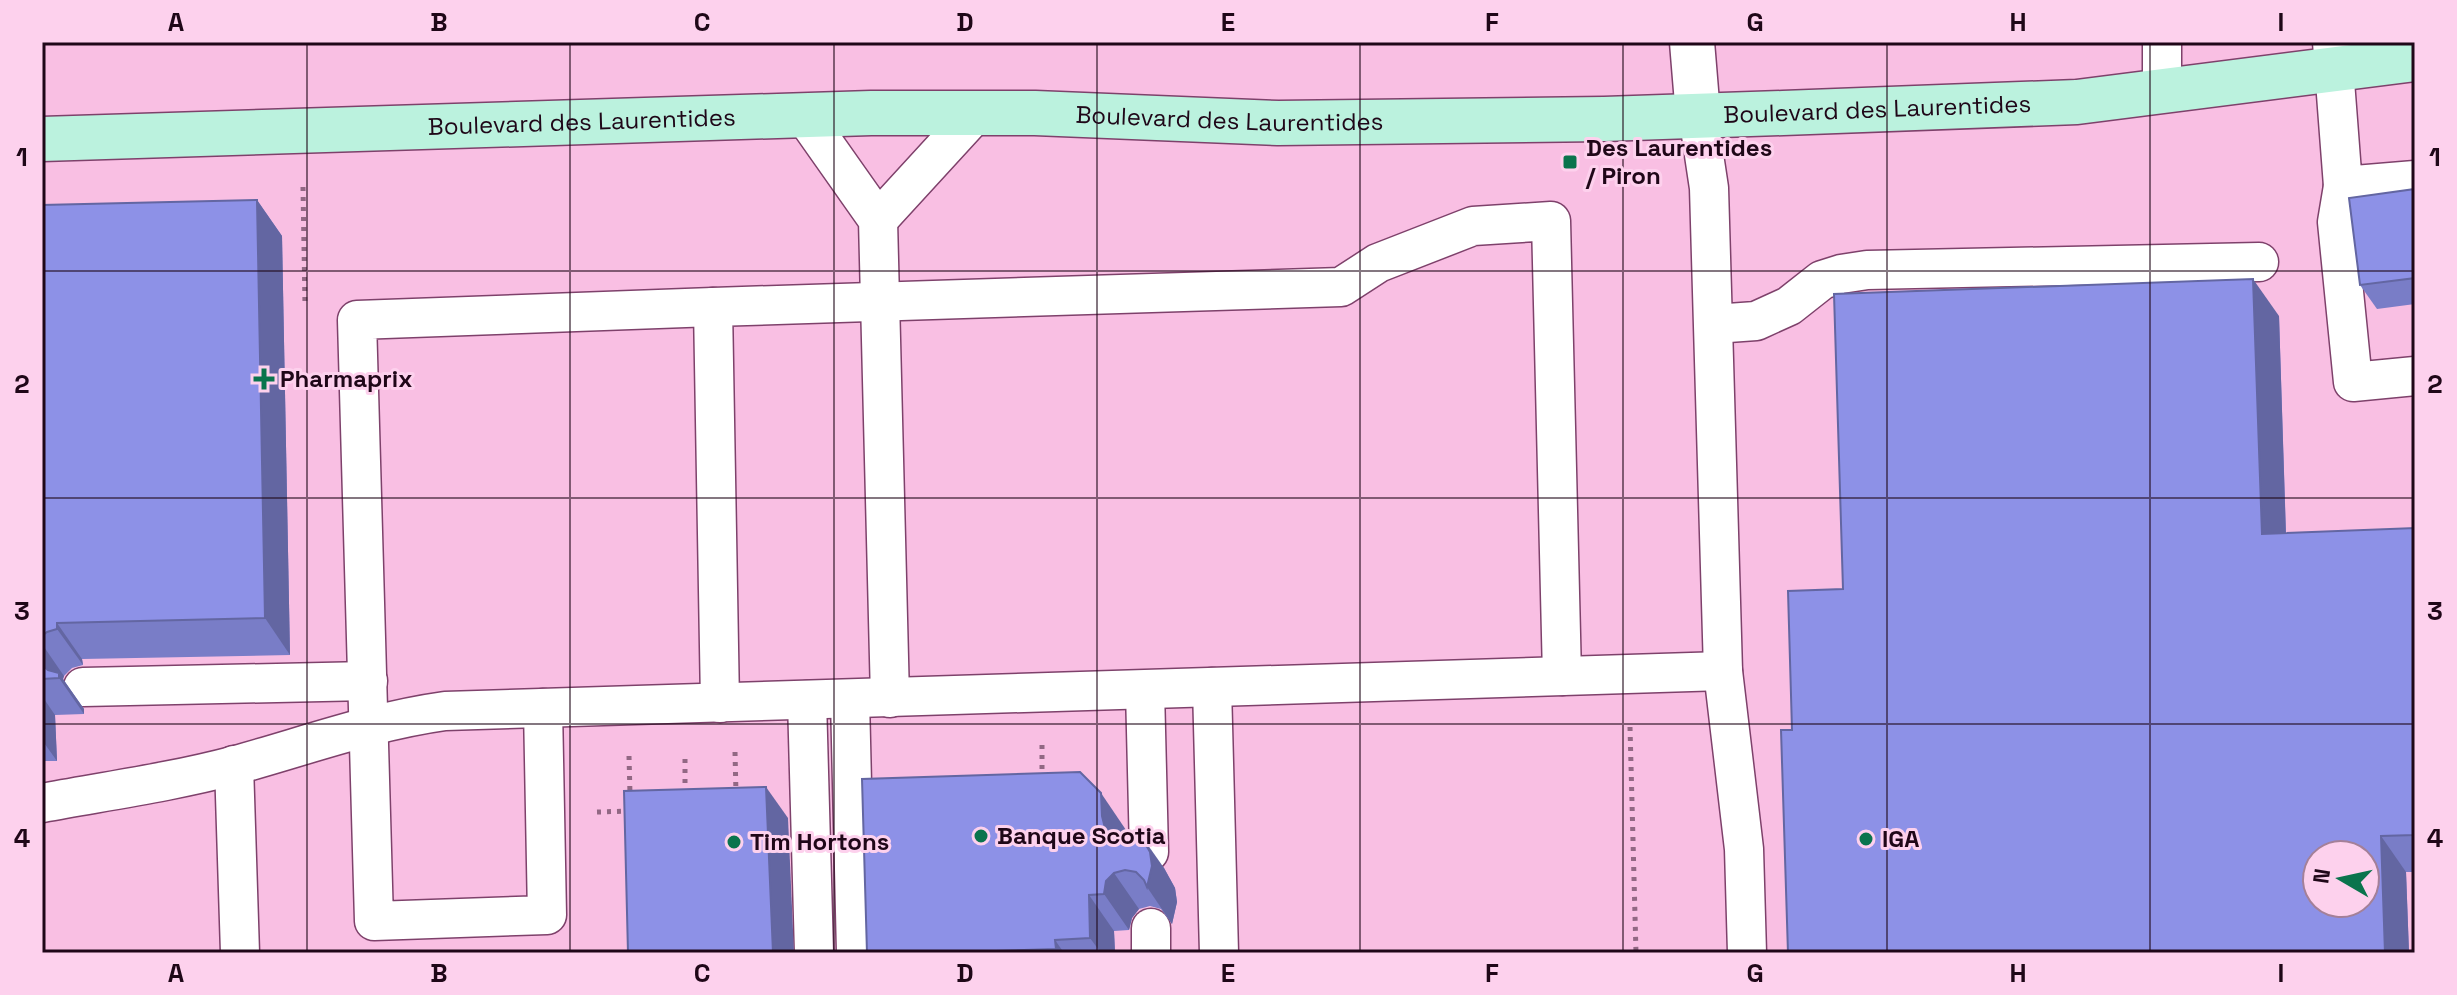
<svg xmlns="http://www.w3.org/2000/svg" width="2457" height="995" font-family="'Space Grotesk',sans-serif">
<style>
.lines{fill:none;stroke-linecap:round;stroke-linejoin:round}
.lane-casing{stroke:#7e416b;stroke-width:41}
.street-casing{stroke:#7e416b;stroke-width:47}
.secondary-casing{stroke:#7e416b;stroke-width:47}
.path{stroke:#926884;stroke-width:5;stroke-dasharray:4 6;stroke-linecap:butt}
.lane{stroke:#fff;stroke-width:38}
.street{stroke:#fff;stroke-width:44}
.secondary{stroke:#bbf2de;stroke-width:44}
.wall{fill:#797dc7}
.shaded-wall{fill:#6366a2}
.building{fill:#8d91e7;stroke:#6366a2;stroke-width:2;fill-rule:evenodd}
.grid{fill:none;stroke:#1f0718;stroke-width:2;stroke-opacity:0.55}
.poi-dot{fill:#0a744d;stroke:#fdd1ed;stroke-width:3}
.labels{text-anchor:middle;stroke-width:6;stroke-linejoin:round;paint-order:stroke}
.street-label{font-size:24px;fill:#1f0718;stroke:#fdd1ed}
.poi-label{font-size:24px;font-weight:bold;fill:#1f0718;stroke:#fdd1ed;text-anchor:start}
.neatline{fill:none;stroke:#1f0718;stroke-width:3}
.grid-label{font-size:26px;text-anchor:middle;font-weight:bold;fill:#1f0718}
</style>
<rect width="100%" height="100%" fill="#f9bfe3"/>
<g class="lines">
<defs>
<g id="lane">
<path d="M 2162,42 L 2162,91"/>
<path d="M 2332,42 L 2343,186 L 2415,180"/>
<path d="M 804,115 L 878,220 L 890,698"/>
<path d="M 1698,115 L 1709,188 L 1723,671 L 1744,849 L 1747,953"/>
<path d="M 2343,186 L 2337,222 L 2353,382 L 2415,376"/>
<path d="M 878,220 L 977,112"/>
<path d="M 1714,324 L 1756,321 L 1789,306 L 1822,280 L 1841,274 L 1867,270 L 2259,262"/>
<path d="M 83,687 L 368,681"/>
<path d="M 1212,687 L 1219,953"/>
<path d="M 1145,690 L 1149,852"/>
<path d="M 850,699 L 856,953"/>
<path d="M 807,700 L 814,953"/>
<path d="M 720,703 L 713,307 L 1341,287 L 1378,263 L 1473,226 L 1551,221 L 1562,676"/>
<path d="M 543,708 L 547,915 L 374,921 L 357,320 L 713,307"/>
<path d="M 234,765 L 240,953"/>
<path d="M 42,803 C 107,791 172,782 236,765 C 305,746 373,721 445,711 L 1723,671"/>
<path d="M 1151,928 L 1151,953"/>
</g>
<path id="street" d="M 1692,42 L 1698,115"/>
<g id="secondary">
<path id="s1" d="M 42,139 L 871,113 L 1035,113 L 1278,123 L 1604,119 L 1783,113 L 2077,102 L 2415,59"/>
</g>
</defs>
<use href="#lane" class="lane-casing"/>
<use href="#street" class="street-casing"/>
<use href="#secondary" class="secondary-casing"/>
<g class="path">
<path d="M 303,187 L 305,305"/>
<path d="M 285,379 L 306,379"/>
<path d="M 1630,727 L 1636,953"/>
<path d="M 1042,745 L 1042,779"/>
<path d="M 735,752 L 736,794"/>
<path d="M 629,756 L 630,794"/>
<path d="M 685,793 L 685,755"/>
<path d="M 597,812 L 631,811"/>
</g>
<use href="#lane" class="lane"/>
<use href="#street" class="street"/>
<use href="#secondary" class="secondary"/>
</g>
<g class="wall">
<path d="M 2415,189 L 2415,304 L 2377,309 L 2360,285 Z"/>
<path d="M 257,200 L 282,236 L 290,655 L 82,659 L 83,665 L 72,668 L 64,676 L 63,679 L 84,709 L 84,714 L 55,715 L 57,761 L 42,761 L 42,205 Z"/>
<path d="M 2279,316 L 2286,533 L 2415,528 L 2415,872 L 2406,872 L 2409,953 L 1788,953 L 1792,730 Z"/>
<path d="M 1126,830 L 1127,836 L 1164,868 L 1175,888 L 1177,902 L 1172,924 L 1161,909 L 1150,906 L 1139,909 L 1132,918 L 1129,930 L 1114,931 L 1115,953 L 867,953 Z"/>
</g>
<g class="shaded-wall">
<path d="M 257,200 L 282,236 L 290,655 L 265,618 Z"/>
<path d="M 2253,279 L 2279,316 L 2287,570 L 2262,534 Z"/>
<path d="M 57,623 L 82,659 L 83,665 L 57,629 Z"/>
<path d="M 42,644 L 64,676 L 63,679 L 84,709 L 84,714 L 59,678 L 42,667 Z"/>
<path d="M 42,696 L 55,715 L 57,761 L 42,740 Z"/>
<path d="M 766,787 L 788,818 L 794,953 L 773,953 Z"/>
<path d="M 1101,793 L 1126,830 L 1127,853 L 1105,828 L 1102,816 Z"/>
<path d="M 1138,831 L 1164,868 L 1175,888 L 1177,902 L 1172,924 L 1147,887 Z"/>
<path d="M 2381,836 L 2406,872 L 2409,953 L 2385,953 Z"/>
<path d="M 1114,873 L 1139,909 L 1132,918 L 1129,930 L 1104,894 L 1106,881 Z"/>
<path d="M 1089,895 L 1114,931 L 1115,953 L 1101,953 L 1090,938 Z"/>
<path d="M 1055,940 L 1064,953 L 1058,953 L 1056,949 Z"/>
</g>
<g class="building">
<path d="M 2415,189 L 2415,278 L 2360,285 L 2349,198 Z"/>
<path d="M 257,200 L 265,618 L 57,623 L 57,629 L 47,632 L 42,636 L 42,205 Z"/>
<path d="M 2253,279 L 2262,534 L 2415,528 L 2415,835 L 2381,836 L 2385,953 L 1788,953 L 1781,730 L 1792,730 L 1788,591 L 1843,589 L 1834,294 ZM 2317,855 L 2365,855 L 2365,903 L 2317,903 Z"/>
<path d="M 42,665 L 48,670 L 59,673 L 59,678 L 42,679 Z"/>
<path d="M 1080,772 L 1101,793 L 1102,816 L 1105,828 L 1112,835 L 1123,838 L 1138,831 L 1150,852 L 1152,866 L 1147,887 L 1144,880 L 1136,872 L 1125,870 L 1114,873 L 1106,881 L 1104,894 L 1089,895 L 1090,938 L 1055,940 L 1056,949 L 937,953 L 867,953 L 862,779 Z"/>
<path d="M 766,787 L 773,953 L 628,953 L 624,791 Z"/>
</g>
<path class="grid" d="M 307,42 L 307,953M 570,42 L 570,953M 834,42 L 834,953M 1097,42 L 1097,953M 1360,42 L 1360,953M 1623,42 L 1623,953M 1887,42 L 1887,953M 2150,42 L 2150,953M 42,271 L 2415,271M 42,498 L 2415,498M 42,724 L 2415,724"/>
<g class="poi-dot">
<rect x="1562" y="154" width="16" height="16" rx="4"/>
<path d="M260 367h8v8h8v8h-8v8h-8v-8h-8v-8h8z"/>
<circle cx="981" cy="836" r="8"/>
<circle cx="1866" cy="839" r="8"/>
<circle cx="734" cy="842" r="8"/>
</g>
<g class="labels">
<g class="street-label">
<text dy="8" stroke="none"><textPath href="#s1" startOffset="1836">Boulevard des Laurentides</textPath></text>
<text dy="8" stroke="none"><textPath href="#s1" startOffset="1188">Boulevard des Laurentides</textPath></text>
<text dy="8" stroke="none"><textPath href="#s1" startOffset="540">Boulevard des Laurentides</textPath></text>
</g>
<g class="poi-label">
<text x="1586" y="156">Des Laurentides<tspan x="1586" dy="28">/ Piron</tspan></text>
<text x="280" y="387">Pharmaprix</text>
<text x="997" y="844">Banque Scotia</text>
<text x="1882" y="847">IGA</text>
<text x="750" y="850">Tim Hortons</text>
</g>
</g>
<rect width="2457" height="995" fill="none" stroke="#fdd1ed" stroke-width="88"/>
<g transform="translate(2341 879) rotate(279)"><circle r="38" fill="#fdd1ed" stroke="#a48098" stroke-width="2"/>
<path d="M0-6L14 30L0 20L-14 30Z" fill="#0a744d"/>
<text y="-12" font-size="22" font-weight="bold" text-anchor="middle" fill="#1f0718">N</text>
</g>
<rect x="44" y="44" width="2369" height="907" class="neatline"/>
<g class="grid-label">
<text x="176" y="31">A</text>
<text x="439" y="31">B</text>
<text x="702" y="31">C</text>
<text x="965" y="31">D</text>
<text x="1228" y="31">E</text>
<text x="1492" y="31">F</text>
<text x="1755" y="31">G</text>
<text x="2018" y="31">H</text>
<text x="2281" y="31">I</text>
<text x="22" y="166">1</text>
<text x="2435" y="166">1</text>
<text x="22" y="393">2</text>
<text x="2435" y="393">2</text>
<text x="22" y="620">3</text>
<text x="2435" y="620">3</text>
<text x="22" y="847">4</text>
<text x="2435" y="847">4</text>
<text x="176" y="982">A</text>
<text x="439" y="982">B</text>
<text x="702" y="982">C</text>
<text x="965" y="982">D</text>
<text x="1228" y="982">E</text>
<text x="1492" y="982">F</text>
<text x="1755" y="982">G</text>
<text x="2018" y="982">H</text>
<text x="2281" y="982">I</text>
</g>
</svg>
